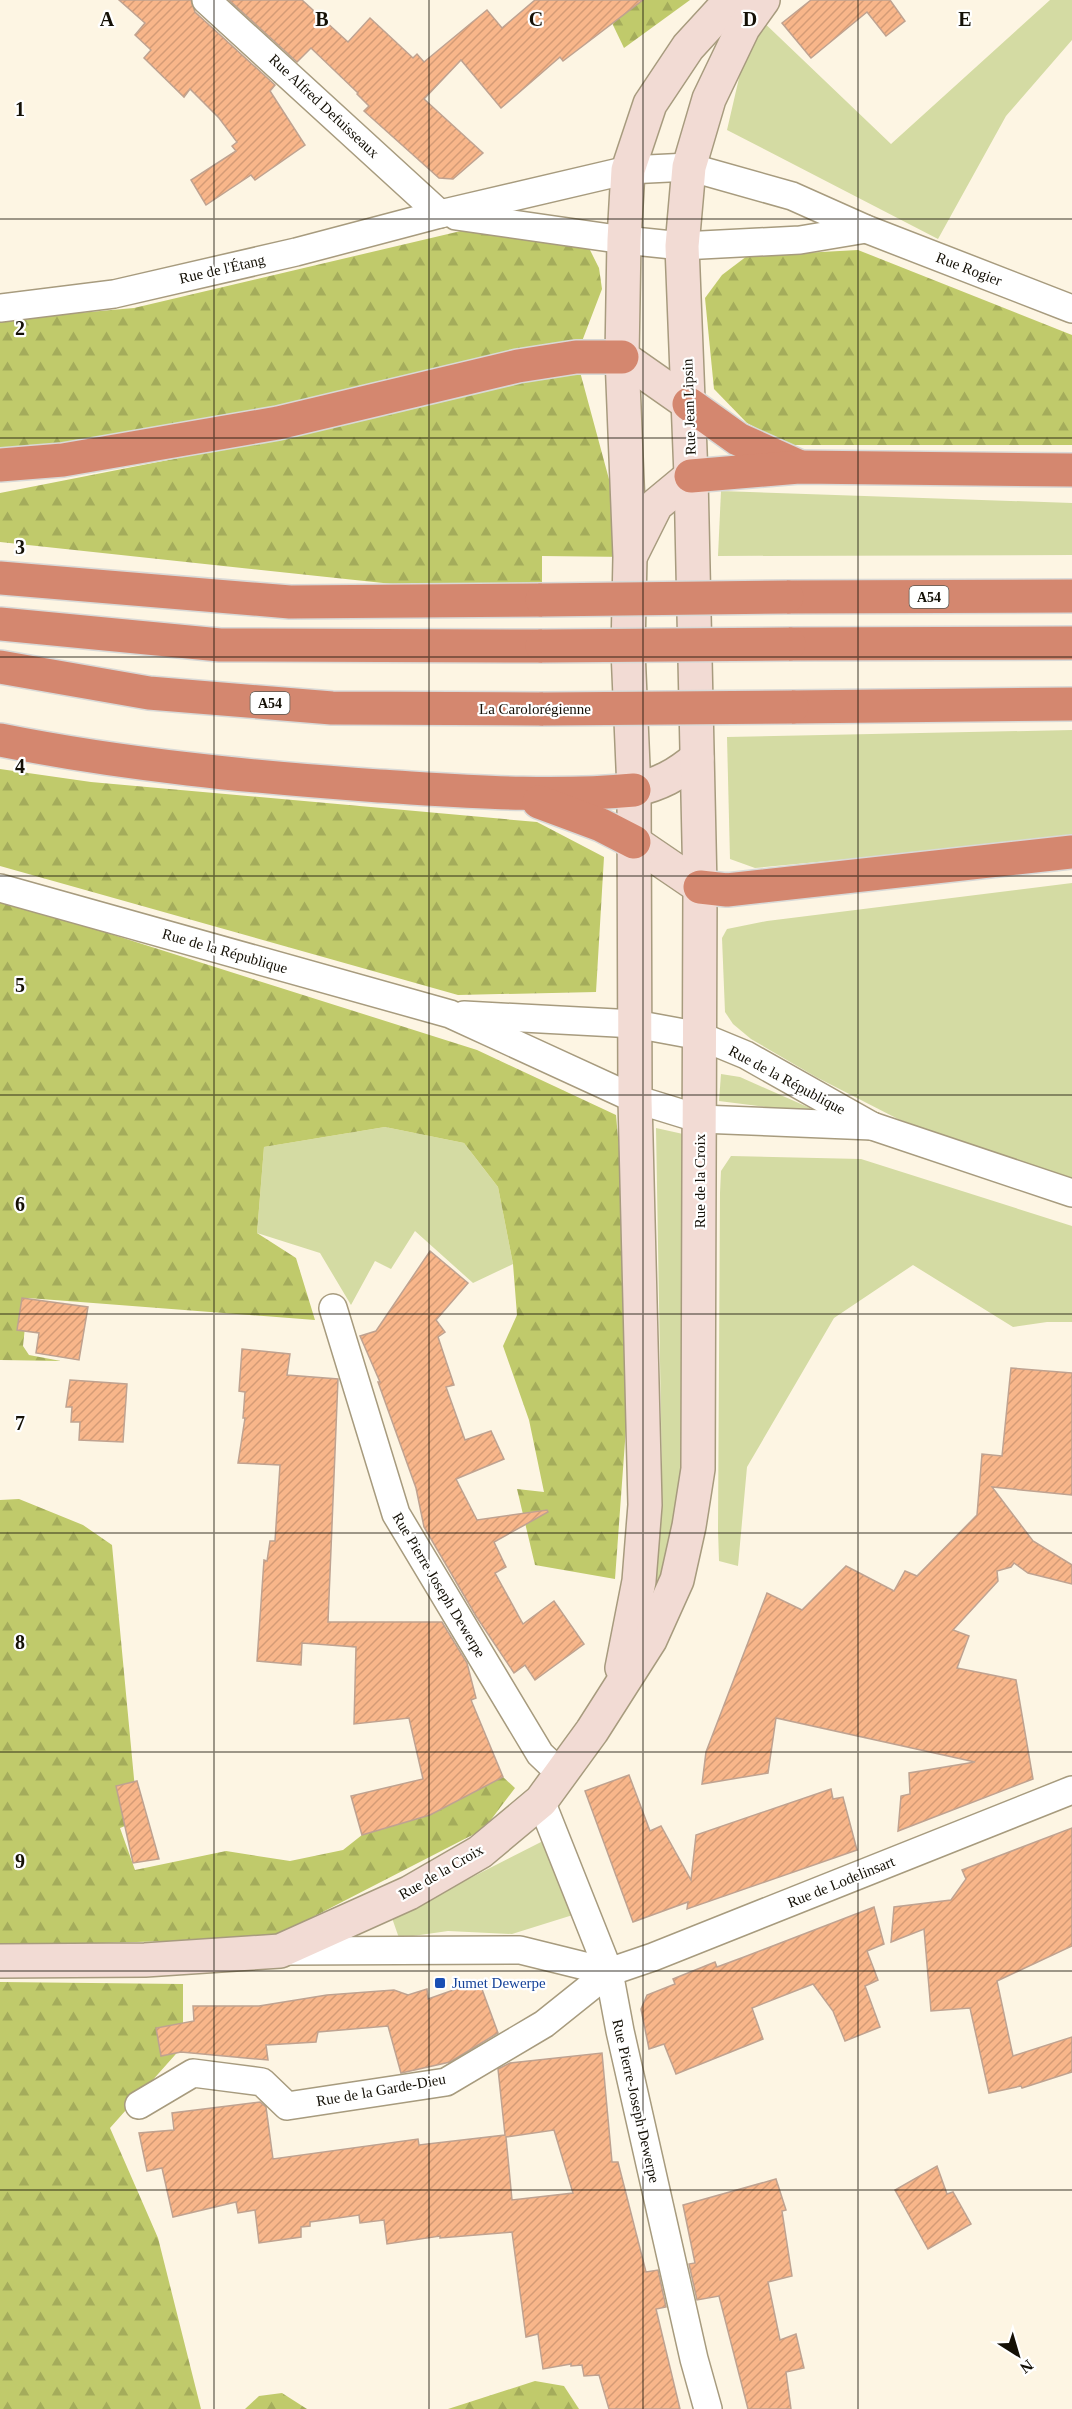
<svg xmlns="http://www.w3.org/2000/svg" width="1072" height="2409" font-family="Georgia,serif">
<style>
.green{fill:#d4dba3}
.forest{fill:url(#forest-firs)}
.building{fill:url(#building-hatch);stroke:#bfa290;stroke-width:1.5;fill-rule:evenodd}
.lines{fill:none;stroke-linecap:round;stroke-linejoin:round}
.street-casing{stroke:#a79b7e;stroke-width:30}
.secondary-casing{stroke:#a79b7e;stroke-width:36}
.highway-casing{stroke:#d9d9d7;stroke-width:36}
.street{stroke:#fff;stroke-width:27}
.secondary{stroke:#f2dbd4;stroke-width:33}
.highway{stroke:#d4876f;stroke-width:33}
.highway-bridge-casing{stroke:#d9d9d7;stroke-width:36;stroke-linecap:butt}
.highway-bridge{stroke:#d4876f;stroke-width:33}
.grid{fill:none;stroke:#141006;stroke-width:1.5;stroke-opacity:0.55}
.transit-dot{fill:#1a4fb4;stroke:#fff;stroke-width:2}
.labels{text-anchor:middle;stroke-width:4.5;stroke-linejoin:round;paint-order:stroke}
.shield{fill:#fff;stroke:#5a5851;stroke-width:1.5}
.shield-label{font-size:14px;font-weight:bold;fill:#141006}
.street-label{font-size:15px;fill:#141006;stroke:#fff}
.transit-label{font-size:15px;fill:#164399;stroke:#fff;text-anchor:start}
.grid-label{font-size:20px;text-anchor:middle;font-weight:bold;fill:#141006;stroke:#fff;stroke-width:4.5;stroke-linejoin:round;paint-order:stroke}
</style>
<defs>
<pattern id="forest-firs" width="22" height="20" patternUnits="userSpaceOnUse" patternTransform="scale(1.5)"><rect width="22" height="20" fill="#c0ca6b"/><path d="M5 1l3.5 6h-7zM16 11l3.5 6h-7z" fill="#a4ac5b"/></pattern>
<pattern id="building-hatch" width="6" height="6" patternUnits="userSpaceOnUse" patternTransform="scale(1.5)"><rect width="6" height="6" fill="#f8b68a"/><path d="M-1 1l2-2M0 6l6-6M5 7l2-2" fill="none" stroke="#d49b76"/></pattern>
</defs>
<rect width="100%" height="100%" fill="#fdf5e3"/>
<g class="green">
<path d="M 1050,0 L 1072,0 L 1072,40 L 1006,116 L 938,239 L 727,130 L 754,13 L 891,144 Z"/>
<path d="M 721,491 L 1072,503 L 1072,555 L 718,556 Z"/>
<path d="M 1072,730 L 1072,838 L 755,868 L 730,859 L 727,737 Z"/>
<path d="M 1072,883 L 1072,1185 L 898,1119 L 816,1077 L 751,1039 L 733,1024 L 725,1012 L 722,938 L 727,929 L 767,921 Z"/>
<path d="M 721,1074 L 740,1077 L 810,1108 L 811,1113 L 719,1101 Z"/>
<path d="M 385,1127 L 464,1143 L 498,1187 L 513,1264 L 473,1283 L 415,1231 L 391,1269 L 375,1261 L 351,1305 L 320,1253 L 257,1233 L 264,1147 Z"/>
<path d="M 656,1128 L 683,1134 L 683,1476 L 664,1582 L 654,1594 L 652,1587 L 657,1551 L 662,1477 Z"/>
<path d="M 731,1156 L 861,1159 L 1072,1226 L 1072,1322 L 1047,1322 L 1013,1327 L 913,1265 L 834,1318 L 747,1467 L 738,1566 L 719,1561 L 718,1530 L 720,1193 L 721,1171 Z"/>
<path d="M 543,1841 L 576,1914 L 512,1934 L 448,1931 L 399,1938 L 392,1918 Z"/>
</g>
<g class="forest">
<path d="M 601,0 L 690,0 L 624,48 Z"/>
<path d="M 499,222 L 582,234 L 599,268 L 602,289 L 576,357 L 630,557 L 542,556 L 542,600 L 0,542 L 0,493 L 270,440 L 0,454 L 0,320 L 134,308 Z"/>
<path d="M 858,250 L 1072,335 L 1072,445 L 788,445 L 747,423 L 714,389 L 705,298 L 722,275 L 747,256 Z"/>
<path d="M 0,769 L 91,782 L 537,822 L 604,857 L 596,992 L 458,995 L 0,866 Z"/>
<path d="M 0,899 L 477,1050 L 616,1115 L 634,1318 L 615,1579 L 535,1565 L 517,1489 L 544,1492 L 529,1420 L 503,1346 L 517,1315 L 513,1264 L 498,1187 L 464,1143 L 385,1127 L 264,1147 L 257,1233 L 296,1258 L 315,1320 L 28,1298 L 23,1346 L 29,1355 L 61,1361 L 0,1360 Z"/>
<path d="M 19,1499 L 83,1525 L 112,1545 L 138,1821 L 120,1828 L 135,1870 L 226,1851 L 290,1861 L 343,1850 L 362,1835 L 430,1815 L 503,1777 L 515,1788 L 484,1829 L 272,1938 L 0,1946 L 0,1500 Z"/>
<path d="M 0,1982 L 183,1984 L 183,2046 L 110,2128 L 158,2238 L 201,2409 L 0,2409 Z"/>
<path d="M 535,2381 L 564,2386 L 579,2409 L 448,2409 Z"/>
<path d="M 282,2393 L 307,2409 L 245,2409 L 259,2396 Z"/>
</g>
<g class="building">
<path d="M 119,0 L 191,0 L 195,12 L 275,85 L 270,91 L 305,145 L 255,180 L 251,175 L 206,205 L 191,180 L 236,151 L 232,146 L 237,142 L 219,118 L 190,89 L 184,97 L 144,58 L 151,50 L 135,35 L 145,23 Z"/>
<path d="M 229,0 L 302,0 L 348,42 L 370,18 L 413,58 L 417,54 L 424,62 L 487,10 L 502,28 L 535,0 L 643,0 L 563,61 L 560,57 L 501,108 L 461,60 L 424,99 L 483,153 L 453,179 L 439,178 L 364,111 L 369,106 L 357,94 L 358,93 L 311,48 L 297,62 Z"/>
<path d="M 811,0 L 890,0 L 905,21 L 886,36 L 867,12 L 811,58 L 782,23 Z"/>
<path d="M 430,1251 L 468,1283 L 436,1320 L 445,1332 L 438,1337 L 454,1385 L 446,1387 L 465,1440 L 491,1431 L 504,1459 L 456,1479 L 477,1520 L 547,1510 L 548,1512 L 494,1542 L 506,1567 L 495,1573 L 523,1624 L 554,1601 L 584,1644 L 535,1680 L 525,1665 L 514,1673 L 476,1616 L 424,1527 L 416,1488 L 378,1382 L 380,1382 L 360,1336 L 376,1331 Z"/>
<path d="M 22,1298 L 88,1307 L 79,1360 L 36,1353 L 39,1333 L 17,1330 Z"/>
<path d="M 242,1349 L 290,1354 L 287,1375 L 338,1379 L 328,1622 L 442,1622 L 467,1663 L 476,1698 L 471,1700 L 503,1777 L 430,1815 L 362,1835 L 351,1796 L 423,1779 L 409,1718 L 354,1724 L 356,1647 L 302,1643 L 301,1665 L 257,1661 L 264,1560 L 267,1561 L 270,1541 L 275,1541 L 280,1465 L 238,1463 L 245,1418 L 243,1418 L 245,1392 L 239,1391 Z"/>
<path d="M 1011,1368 L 1072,1373 L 1072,1495 L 992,1487 L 1033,1541 L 1072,1565 L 1072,1584 L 1028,1573 L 1014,1563 L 1011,1567 L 997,1571 L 998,1581 L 953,1630 L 969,1636 L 957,1668 L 1016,1680 L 1033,1779 L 898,1831 L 901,1796 L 910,1794 L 909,1773 L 975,1762 L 776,1718 L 768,1773 L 702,1784 L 706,1752 L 767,1593 L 802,1610 L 846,1566 L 894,1591 L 905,1571 L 917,1576 L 977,1515 L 982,1454 L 1002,1456 Z"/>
<path d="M 70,1380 L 127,1384 L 123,1442 L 79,1440 L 80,1422 L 71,1422 L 72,1407 L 66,1407 Z"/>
<path d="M 629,1775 L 650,1831 L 661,1826 L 691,1880 L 696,1835 L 831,1789 L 833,1799 L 843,1797 L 857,1850 L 687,1909 L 688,1902 L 633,1922 L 585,1791 Z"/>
<path d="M 137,1781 L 159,1859 L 133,1863 L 116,1786 Z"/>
<path d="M 1072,1828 L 1072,1946 L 997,1981 L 1013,2056 L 1072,2037 L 1072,2072 L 1022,2088 L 1021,2086 L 989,2093 L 970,2008 L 931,2011 L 924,1929 L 891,1942 L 894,1907 L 951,1900 L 966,1879 L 962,1870 Z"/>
<path d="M 874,1907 L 884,1944 L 867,1951 L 878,1980 L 865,1986 L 880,2027 L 845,2041 L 833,2011 L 813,1984 L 752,2008 L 763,2039 L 676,2074 L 664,2044 L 649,2049 L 641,2009 L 647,1995 L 675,1984 L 673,1979 L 715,1962 L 717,1967 L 744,1957 Z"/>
<path d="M 479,1981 L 498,2033 L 450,2062 L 401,2073 L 388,2026 L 318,2032 L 316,2042 L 266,2045 L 268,2060 L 181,2052 L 161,2056 L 156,2028 L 194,2021 L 193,2006 L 259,2006 L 327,1995 L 394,1990 L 408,1995 L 427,1989 L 428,1999 Z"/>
<path d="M 602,2053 L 612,2162 L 618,2162 L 646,2272 L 658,2270 L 666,2307 L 656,2309 L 680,2409 L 609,2409 L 599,2375 L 584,2376 L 582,2365 L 571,2366 L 571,2364 L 543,2369 L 538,2334 L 526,2337 L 512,2232 L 440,2238 L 440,2236 L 387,2244 L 384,2220 L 360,2223 L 359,2215 L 310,2222 L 310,2226 L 301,2227 L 301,2237 L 259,2243 L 255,2210 L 238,2213 L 236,2202 L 173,2217 L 162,2168 L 147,2171 L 139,2133 L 174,2130 L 172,2113 L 260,2102 L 266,2107 L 273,2159 L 418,2139 L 419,2145 L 505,2135 L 498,2069 L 510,2063 ZM 554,2130 L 573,2193 L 512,2200 L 506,2137 Z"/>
<path d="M 937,2166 L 947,2194 L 953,2192 L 971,2224 L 928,2249 L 895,2190 Z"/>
<path d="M 776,2179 L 786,2210 L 782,2211 L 792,2276 L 768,2282 L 780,2340 L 796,2334 L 804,2368 L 786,2372 L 791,2409 L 748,2409 L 719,2296 L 697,2300 L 689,2264 L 695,2263 L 683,2205 Z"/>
</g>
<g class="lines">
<defs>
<g id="street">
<path d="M 206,0 L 440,214"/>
<path d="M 456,216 L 624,240 L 682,246 L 800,240 L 866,229"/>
<path d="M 0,308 L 114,294 L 296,252 L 440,214 L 628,170 L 689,167 L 792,196 L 866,229 L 1072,309"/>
<path d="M 0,888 L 450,1014 L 635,1099 L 700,1119 L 872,1126"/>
<path d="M 464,1015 L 635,1024 L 700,1036 L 746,1055 L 872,1126 L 1072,1193"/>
<path d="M 333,1308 L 396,1514 L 540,1754 L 561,1774"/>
<path d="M 541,1801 L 609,1972 L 620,2031 L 694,2359 L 708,2409"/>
<path d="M 286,1951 L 520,1950 L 609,1972"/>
<path d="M 139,2105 L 193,2073 L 262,2082 L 287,2106 L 446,2082 L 544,2024 L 609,1972 L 653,1957 L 1072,1790"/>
</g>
<g id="secondary">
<path d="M 622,357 L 689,404"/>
<path d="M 632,553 L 656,505 L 691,476"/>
<path d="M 634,790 C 660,784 677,775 697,758"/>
<path d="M 634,842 L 700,887"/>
<path d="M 622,1668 L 639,1581 L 645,1505 L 635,1099 L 634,790 L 628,650 L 630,557 L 622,357 L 624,240 L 628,170 L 650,104 L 688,47 L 731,0"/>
<path d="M 0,1961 L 145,1960 L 280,1951 L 409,1893 L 480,1852 L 541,1801 L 592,1731 L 650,1640 L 677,1580 L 689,1526 L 698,1469 L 700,887 L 691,476 L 682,246 L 689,167 L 709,99 L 743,28 L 763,0"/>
</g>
<g id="highway">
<path d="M 689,404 L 738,439 L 798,466"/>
<path d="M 0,465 L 63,460 L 278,423 L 518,366 L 576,357 L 622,357"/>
<path d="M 691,476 L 799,467 L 1072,470"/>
<path d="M 0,578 L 290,602 L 542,600"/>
<path d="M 787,597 L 1072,596"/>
<path d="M 0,624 L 220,645 L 542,646"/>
<path d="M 789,644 L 1072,643"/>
<path d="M 0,667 L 149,693 L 332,708 L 543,709"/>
<path d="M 792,707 L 1072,704"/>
<path d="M 0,740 C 125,765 252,777 379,786 C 465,791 549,798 634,790"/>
<path d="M 539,802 L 601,825 L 634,842"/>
<path d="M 700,887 L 727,890 L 1072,852"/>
</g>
</defs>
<use href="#street" class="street-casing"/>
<use href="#secondary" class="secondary-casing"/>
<use href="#highway" class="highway-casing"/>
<use href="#street" class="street"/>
<use href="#secondary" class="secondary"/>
<use href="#highway" class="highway"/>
<defs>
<g id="highway-bridge">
<path d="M 542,600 L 787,597"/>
<path d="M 542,646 L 789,644"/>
<path d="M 543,709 L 792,707"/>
</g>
</defs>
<use href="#highway-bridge" class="highway-bridge-casing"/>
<use href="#highway-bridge" class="highway-bridge"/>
</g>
<path class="grid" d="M 214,0 L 214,2409M 429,0 L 429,2409M 643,0 L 643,2409M 858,0 L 858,2409M 0,219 L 1072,219M 0,438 L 1072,438M 0,657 L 1072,657M 0,876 L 1072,876M 0,1095 L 1072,1095M 0,1314 L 1072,1314M 0,1533 L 1072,1533M 0,1752 L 1072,1752M 0,1971 L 1072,1971M 0,2190 L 1072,2190"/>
<rect class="transit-dot" x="434" y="1977" width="12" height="12" rx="3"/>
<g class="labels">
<g class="shield">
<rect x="909.5" y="586" width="39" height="22" rx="4.5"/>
<rect x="250.5" y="692" width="39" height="22" rx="4.5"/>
</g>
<g class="shield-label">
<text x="929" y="602">A54</text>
<text x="270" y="708">A54</text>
</g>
<g class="street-label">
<text transform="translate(324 106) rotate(43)" y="5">Rue Alfred Defuisseaux</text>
<text transform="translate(222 269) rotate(-13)" y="5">Rue de l'Étang</text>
<text transform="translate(969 269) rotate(21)" y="5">Rue Rogier</text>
<text transform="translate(689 407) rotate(-92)" y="5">Rue Jean Lipsin</text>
<text x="535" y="714">La Carolorégienne</text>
<text transform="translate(225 951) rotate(16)" y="5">Rue de la République</text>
<text transform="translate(787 1080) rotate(28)" y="5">Rue de la République</text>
<text transform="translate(700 1181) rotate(-90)" y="5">Rue de la Croix</text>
<text transform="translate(439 1585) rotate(59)" y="5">Rue Pierre Joseph Dewerpe</text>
<text transform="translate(441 1872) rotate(-30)" y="5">Rue de la Croix</text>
<text transform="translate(841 1882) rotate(-22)" y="5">Rue de Lodelinsart</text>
<text transform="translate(381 2090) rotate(-10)" y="5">Rue de la Garde-Dieu</text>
<text transform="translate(636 2101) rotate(77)" y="5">Rue Pierre-Joseph Dewerpe</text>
</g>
<g class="transit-label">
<text x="452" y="1988">Jumet Dewerpe</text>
</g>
</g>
<g class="grid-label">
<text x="107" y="26">A</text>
<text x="322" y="26">B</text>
<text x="536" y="26">C</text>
<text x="750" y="26">D</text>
<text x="965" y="26">E</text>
<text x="20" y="116">1</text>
<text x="20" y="335">2</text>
<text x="20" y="554">3</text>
<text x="20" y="773">4</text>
<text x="20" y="992">5</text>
<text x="20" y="1211">6</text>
<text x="20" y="1430">7</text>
<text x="20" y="1649">8</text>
<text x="20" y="1868">9</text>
</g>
<g transform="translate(1018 2355) rotate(143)" stroke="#ffffff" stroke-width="4.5" paint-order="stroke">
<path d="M0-4.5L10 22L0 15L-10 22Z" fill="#141006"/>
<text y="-9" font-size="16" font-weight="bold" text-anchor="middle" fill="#141006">N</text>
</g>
</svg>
